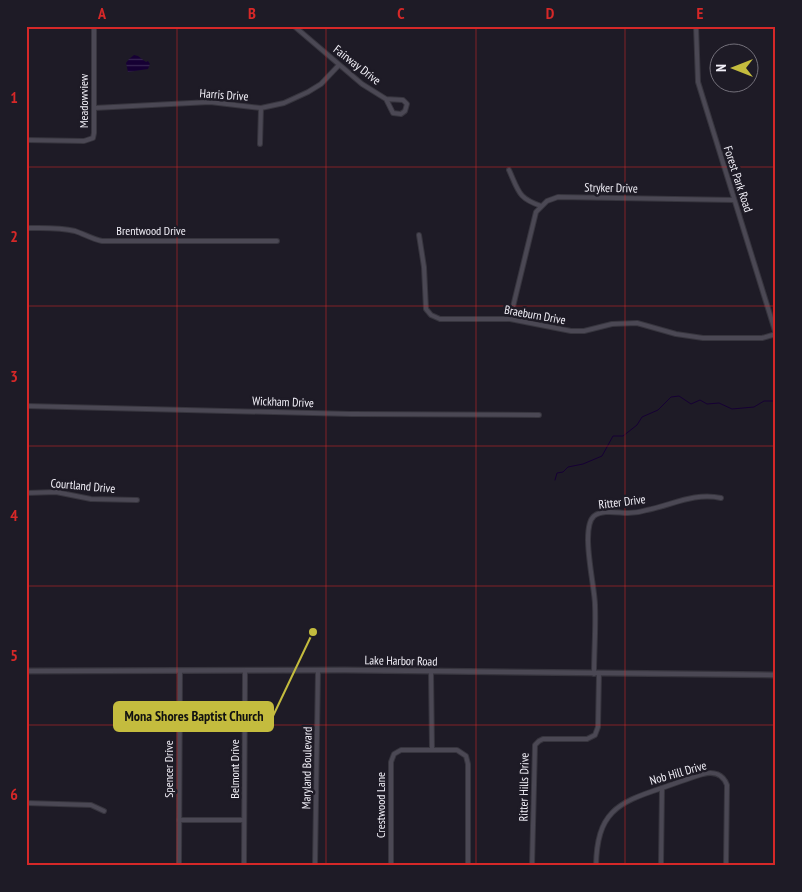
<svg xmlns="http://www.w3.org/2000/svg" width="802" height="892" font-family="'PT Sans Narrow',sans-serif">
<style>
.water{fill:url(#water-rules)}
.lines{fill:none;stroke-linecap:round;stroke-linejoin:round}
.stream{stroke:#160034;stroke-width:1}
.minor-casing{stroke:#37353e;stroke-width:6}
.tertiary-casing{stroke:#37353e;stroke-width:7}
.minor{stroke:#4b4854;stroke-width:4}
.tertiary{stroke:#4b4854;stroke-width:4.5}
.grid{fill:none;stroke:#d62828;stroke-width:1;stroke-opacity:0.55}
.labels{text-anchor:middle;stroke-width:5;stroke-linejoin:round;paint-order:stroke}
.street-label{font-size:12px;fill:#f2f0f8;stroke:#1e1b26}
.leader{fill:none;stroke:#c4bc3e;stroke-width:2}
.callout-dot{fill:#c4bc3e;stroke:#1e1b26;stroke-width:2}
.callout{fill:#c4bc3e;stroke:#c4bc3e;stroke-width:2}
.callout-label{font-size:14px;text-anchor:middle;font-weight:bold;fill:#111}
.neatline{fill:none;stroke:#d62828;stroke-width:2}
.grid-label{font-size:16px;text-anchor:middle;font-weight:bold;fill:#d62828}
</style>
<defs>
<pattern id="water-rules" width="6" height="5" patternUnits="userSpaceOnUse" patternTransform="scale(1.25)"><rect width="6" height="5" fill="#160034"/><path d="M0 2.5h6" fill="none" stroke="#382652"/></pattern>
</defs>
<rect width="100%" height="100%" fill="#1e1b26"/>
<path class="water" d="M 134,55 L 138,56 L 146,62 L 148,61 L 150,64 L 148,69 L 128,72 L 126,63 L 129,59 Z"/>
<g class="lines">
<path class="stream" d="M 555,480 L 557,473 L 563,472 L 568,467 L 583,464 L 602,456 L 613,436 L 623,436 L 637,425 L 642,417 L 658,410 L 671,397 L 679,396 L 691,404 L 700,400 L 707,404 L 719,403 L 732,409 L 754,407 L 764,401 L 776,401"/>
<defs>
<g id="minor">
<path d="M 294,26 L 362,84 L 386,99 L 393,113 L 401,114 L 405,111 L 407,104 L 403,100 L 386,99"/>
<path d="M 696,26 L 698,82 L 776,334"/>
<path d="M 94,108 L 210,102 L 261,108 L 284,103 L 308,92 L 321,84 L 339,65"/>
<path d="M 26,140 L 84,141 L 93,138 L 94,133 L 94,26"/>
<path d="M 260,144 L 261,108"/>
<path d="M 509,170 C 519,192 518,198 541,206"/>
<path d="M 26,228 C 43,228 59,227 75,231 C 84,234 92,239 102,241 L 277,241"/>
<path d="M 419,235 L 424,267 L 426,309 L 431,315 L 440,319 L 510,319 L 571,331 L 584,331 L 612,324 L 637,323 L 676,334 L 703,338 L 762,338 L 776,334"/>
<path d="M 510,319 L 536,212 L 547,201 L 558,197 L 734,200"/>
<path d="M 26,406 L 351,414 L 539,415"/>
<path d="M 26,493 L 56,492 L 91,499 L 137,500"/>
<path d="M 431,671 L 432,750"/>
<path d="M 594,674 C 594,651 596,628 595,605 C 595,587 580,528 594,516 C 603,509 618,513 628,513 C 634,513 641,512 647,510 C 672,505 695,492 721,498"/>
<path d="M 26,803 L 91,805 L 104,811"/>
<path d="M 179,820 L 244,820"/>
<path d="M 179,866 L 180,672"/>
<path d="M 244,866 L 245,671"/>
<path d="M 315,866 L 318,670"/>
<path d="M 391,866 L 391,762 L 394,754 L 401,750 L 457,750 L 466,756 L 468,764 L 468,866"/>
<path d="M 532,866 L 535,745 L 539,741 L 543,739 L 587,739 L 595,735 L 598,727 L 599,674"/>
<path d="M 596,866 C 597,813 616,803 662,788 C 676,783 690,778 703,774 C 714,771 723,774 727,785 L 726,866"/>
<path d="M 661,866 L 662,788"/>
</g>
<path id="tertiary" d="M 26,671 L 345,670 L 776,675"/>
</defs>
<use href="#minor" class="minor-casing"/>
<use href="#tertiary" class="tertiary-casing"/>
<use href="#minor" class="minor"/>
<use href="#tertiary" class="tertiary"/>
</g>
<path class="grid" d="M 177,26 L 177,866M 326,26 L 326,866M 476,26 L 476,866M 625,26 L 625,866M 26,167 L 776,167M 26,306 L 776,306M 26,446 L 776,446M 26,586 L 776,586M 26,725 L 776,725"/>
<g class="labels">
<g class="street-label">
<text transform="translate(357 65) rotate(38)" y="4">Fairway Drive</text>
<text transform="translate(224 95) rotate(4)" y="4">Harris Drive</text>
<text transform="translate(84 101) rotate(-90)" y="4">Meadowview</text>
<text transform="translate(738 179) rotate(72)" y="4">Forest Park Road</text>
<text transform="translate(611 188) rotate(1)" y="4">Stryker Drive</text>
<text x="151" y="235">Brentwood Drive</text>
<text transform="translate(535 315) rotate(10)" y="4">Braeburn Drive</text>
<text transform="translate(283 402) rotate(2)" y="4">Wickham Drive</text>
<text transform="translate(83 486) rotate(5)" y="4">Courtland Drive</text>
<text transform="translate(622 502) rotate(-7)" y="4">Ritter Drive</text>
<text transform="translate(401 661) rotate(1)" y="4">Lake Harbor Road</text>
<text transform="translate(307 768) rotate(-89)" y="4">Maryland Boulevard</text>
<text transform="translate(169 769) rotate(-90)" y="4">Spencer Drive</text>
<text transform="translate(235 769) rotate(-90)" y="4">Belmont Drive</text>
<text transform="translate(678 773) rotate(-16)" y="4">Nob Hill Drive</text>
<text transform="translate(524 787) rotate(-89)" y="4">Ritter Hills Drive</text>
<text transform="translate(381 805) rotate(-90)" y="4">Crestwood Lane</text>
</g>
</g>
<path class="leader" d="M313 632L273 716"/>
<circle class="callout-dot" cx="313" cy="632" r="5"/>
<rect class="callout" x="114" y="702" width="159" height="29" rx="5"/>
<g class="callout-label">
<text x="194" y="721">Mona Shores Baptist Church</text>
</g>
<rect width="802" height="892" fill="none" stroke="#1e1b26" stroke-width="55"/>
<g transform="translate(734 68) rotate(270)"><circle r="24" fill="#1e1b26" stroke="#73707a"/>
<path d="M0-4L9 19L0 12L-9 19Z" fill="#c4bc3e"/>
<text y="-8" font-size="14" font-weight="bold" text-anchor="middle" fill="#f2f0f8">N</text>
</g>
<rect x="28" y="28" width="746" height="836" class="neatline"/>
<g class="grid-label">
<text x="102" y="19">A</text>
<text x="252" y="19">B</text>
<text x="401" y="19">C</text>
<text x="550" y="19">D</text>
<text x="700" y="19">E</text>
<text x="14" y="103">1</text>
<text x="14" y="242">2</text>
<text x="14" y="382">3</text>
<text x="14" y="521">4</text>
<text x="14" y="661">5</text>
<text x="14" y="800">6</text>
</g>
</svg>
